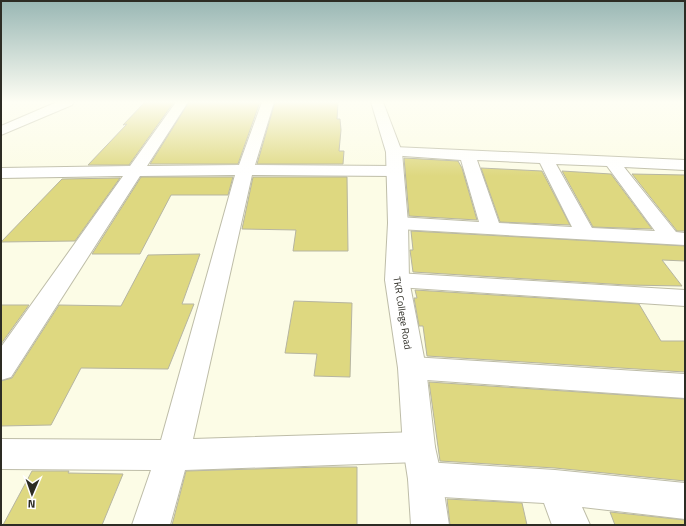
<svg xmlns="http://www.w3.org/2000/svg" width="686" height="526" font-family="'Titillium Web',sans-serif">
<style>
.building{fill:#ded880;stroke:#b6b5a1}
.lines{fill:none;stroke-linecap:round;stroke-linejoin:round}
.street-casing{stroke:#bebda8;stroke-width:2}
.secondary-casing{stroke:#bebda8;stroke-width:2}
.street{fill:#fff;fill-rule:evenodd}
.secondary{fill:#fff;fill-rule:evenodd}
.labels{text-anchor:middle;stroke-width:3;stroke-linejoin:round;paint-order:stroke}
.street-label{font-size:10px;fill:#2d2c24;stroke:#fff}
</style>
<rect width="100%" height="100%" fill="#fcfce6"/>
<g class="building">
<path d="M 145,102 L 174,102 L 129,165 L 88,165 L 127,124 L 123,125 Z"/>
<path d="M 189,102 L 260,102 L 238,164 L 150,164 Z"/>
<path d="M 275,102 L 338,102 L 337,119 L 340,119 L 341,130 L 339,151 L 344,151 L 343,164 L 257,164 Z"/>
<path d="M 404,158 L 458,161 L 462,168 L 477,220 L 409,216 Z"/>
<path d="M 481,168 L 542,171 L 570,225 L 500,222 Z"/>
<path d="M 562,171 L 611,174 L 652,229 L 593,227 Z"/>
<path d="M 632,174 L 685,175 L 685,231 L 677,231 Z"/>
<path d="M 141,177 L 233,177 L 228,195 L 171,195 L 140,254 L 92,254 Z"/>
<path d="M 253,177 L 347,177 L 348,251 L 293,251 L 296,230 L 242,229 Z"/>
<path d="M 120,178 L 75,241 L 1,242 L 62,179 Z"/>
<path d="M 411,231 L 685,246 L 685,261 L 662,260 L 682,286 L 627,285 L 413,272 L 410,250 L 413,250 Z"/>
<path d="M 200,254 L 182,304 L 194,304 L 168,369 L 81,368 L 51,425 L 1,426 L 1,381 L 12,378 L 59,305 L 121,306 L 148,255 Z"/>
<path d="M 415,290 L 639,304 L 661,341 L 685,341 L 685,372 L 427,356 L 423,326 L 419,326 L 414,298 L 417,298 Z"/>
<path d="M 294,301 L 352,303 L 350,377 L 314,376 L 317,354 L 285,353 Z"/>
<path d="M 1,305 L 29,305 L 1,344 Z"/>
<path d="M 429,382 L 685,399 L 685,481 L 555,468 L 440,461 Z"/>
<path d="M 323,467 L 357,467 L 357,525 L 172,525 L 186,471 Z"/>
<path d="M 32,471 L 69,471 L 68,473 L 123,474 L 102,525 L 3,525 Z"/>
<path d="M 447,499 L 522,503 L 527,525 L 450,525 Z"/>
<path d="M 610,512 L 685,520 L 685,525 L 615,525 Z"/>
</g>
<g class="lines">
<defs>
<g id="street">
<path d="M 57,102 L 74,102 L 72,105 L 1,135 L 1,126 Z"/>
<path d="M 176,102 L 188,102 L 147,166 L 239,165 L 262,102 L 274,102 L 255,165 L 395,166 L 401,167 L 403,171 L 401,175 L 395,176 L 252,175 L 193,439 L 419,432 L 431,437 L 435,447 L 431,457 L 419,462 L 185,470 L 170,525 L 132,525 L 151,470 L 1,469 L 1,439 L 161,440 L 235,175 L 140,176 L 11,377 L 1,380 L 1,347 L 123,176 L 1,178 L 1,168 L 130,166 Z"/>
<path d="M 394,147 L 685,160 L 685,170 L 624,167 L 676,232 L 685,233 L 685,245 L 398,229 L 391,227 L 388,223 L 391,219 L 398,217 L 479,222 L 461,160 L 389,155 L 386,152 L 389,149 ZM 477,160 L 540,163 L 572,227 L 499,223 ZM 556,164 L 607,166 L 655,231 L 592,228 Z"/>
<path d="M 397,273 L 685,290 L 685,306 L 397,287 L 389,285 L 385,280 L 389,275 Z"/>
<path d="M 412,357 L 685,374 L 685,398 L 412,379 L 402,376 L 398,368 L 402,360 Z"/>
<path d="M 425,462 L 555,470 L 685,483 L 685,519 L 582,507 L 590,525 L 552,525 L 544,503 L 425,496 L 413,491 L 408,479 L 413,467 Z"/>
</g>
<path id="secondary" d="M 371,102 L 383,102 L 402,152 L 408,223 L 409,280 L 426,368 L 435,447 L 442,479 L 449,525 L 411,525 L 408,479 L 403,447 L 398,368 L 385,280 L 388,223 L 386,152 Z"/>
</defs>
<use href="#street" class="street-casing"/>
<use href="#secondary" class="secondary-casing"/>
<use href="#street" class="street"/>
<use href="#secondary" class="secondary"/>
</g>
<linearGradient id="sky" x2="0" y2="1"><stop stop-color="#99b7b4"/><stop offset="0.58" stop-color="#fefef4"/><stop offset="1" stop-color="#fefef4" stop-opacity="0"/></linearGradient>
<rect width="686" height="176" fill="url(#sky)"/>
<g class="labels">
<g class="street-label">
<text transform="translate(403 313) rotate(81)" y="4">TKR College Road</text>
</g>
</g>
<rect width="686" height="526" fill="none" stroke="#2d2c24" stroke-width="4"/>
<g transform="translate(32 494) rotate(182)" stroke="#ffffff" stroke-width="3" paint-order="stroke">
<path d="M0-3L7 15L0 10L-7 15Z" fill="#2d2c24"/>
<text y="-6" font-size="11" font-weight="bold" text-anchor="middle" fill="#2d2c24">N</text>
</g>
</svg>
